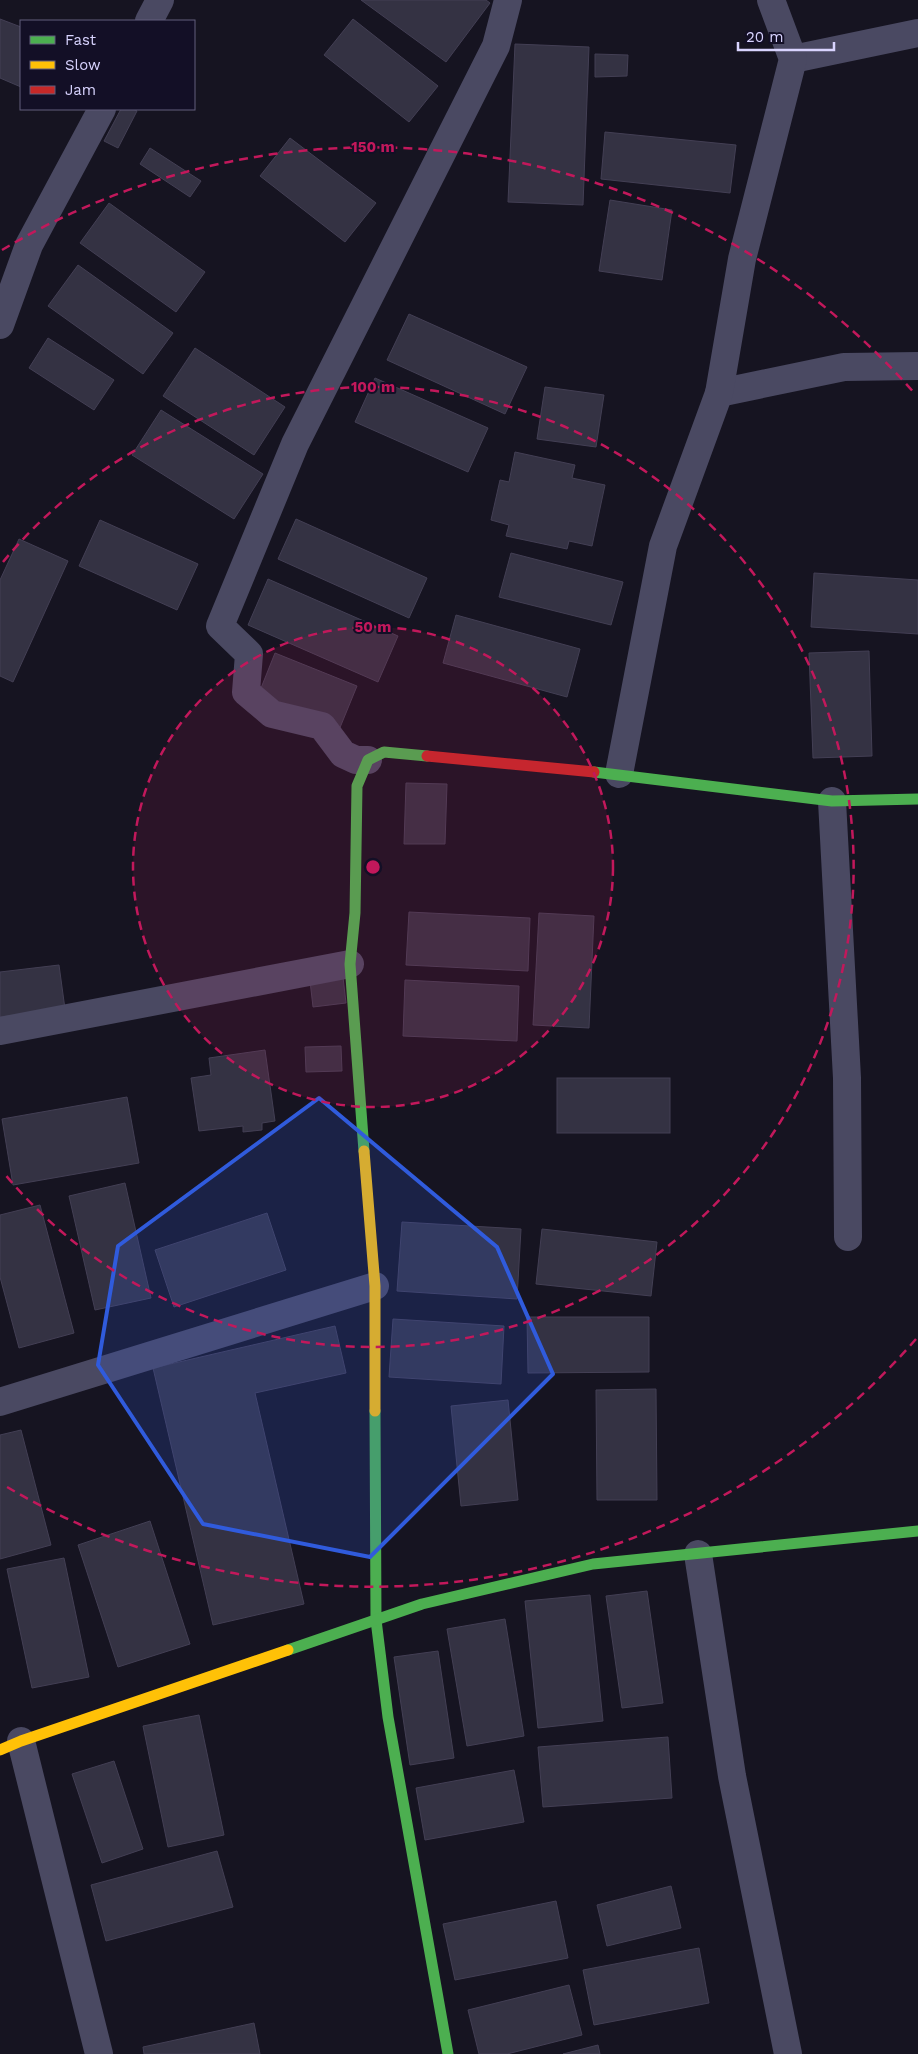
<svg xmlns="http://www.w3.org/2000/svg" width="918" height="2054" font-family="'Work Sans',sans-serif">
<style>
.building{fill:#343243;stroke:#433f54}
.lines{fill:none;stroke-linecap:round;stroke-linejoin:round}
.street{stroke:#4a4962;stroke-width:28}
.fast{stroke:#4caf50;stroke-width:11}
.slow{stroke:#ffc107;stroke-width:11}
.jam{stroke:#c62828;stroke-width:11}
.marked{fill:#305bdc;fill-opacity:0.2;stroke:#305bdc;stroke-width:4;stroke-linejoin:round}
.ring{fill:none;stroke:#c2185b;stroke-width:2.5;stroke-dasharray:9 6}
.centre{fill:#c2185b;stroke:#130f26;stroke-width:2.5}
.ring-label{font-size:15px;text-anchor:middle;font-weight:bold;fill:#c2185b;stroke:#130f26;stroke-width:4;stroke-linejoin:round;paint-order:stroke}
</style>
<rect width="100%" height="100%" fill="#161421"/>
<g class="building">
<path d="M 361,0 L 486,0 L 490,3 L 446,62 Z"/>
<path d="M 0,19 L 21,27 L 21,87 L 0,78 Z"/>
<path d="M 353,19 L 438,86 L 409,122 L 324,55 Z"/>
<path d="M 515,44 L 589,47 L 583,205 L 508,202 Z"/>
<path d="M 595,54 L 628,55 L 627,76 L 595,77 Z"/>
<path d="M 121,109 L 133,109 L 137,111 L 118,148 L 104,141 Z"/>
<path d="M 605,132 L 736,145 L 730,193 L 601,179 Z"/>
<path d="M 290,138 L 376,203 L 345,242 L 260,176 Z"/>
<path d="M 150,148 L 201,181 L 190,197 L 140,164 Z"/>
<path d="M 610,200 L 672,210 L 662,280 L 599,271 Z"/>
<path d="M 109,203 L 205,272 L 176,312 L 80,243 Z"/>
<path d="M 78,265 L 173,333 L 143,374 L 48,306 Z"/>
<path d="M 409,314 L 527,367 L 505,414 L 387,360 Z"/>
<path d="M 48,338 L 114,380 L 94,410 L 29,368 Z"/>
<path d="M 195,348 L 285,407 L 254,455 L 163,396 Z"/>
<path d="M 375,378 L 488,428 L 468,472 L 355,422 Z"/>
<path d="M 545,387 L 604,395 L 596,447 L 537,439 Z"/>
<path d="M 161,410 L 263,474 L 234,519 L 132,455 Z"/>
<path d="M 515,452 L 575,465 L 572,478 L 605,485 L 592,546 L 569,541 L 567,549 L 506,536 L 509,525 L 491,520 L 500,480 L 509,482 Z"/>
<path d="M 296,519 L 427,578 L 409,618 L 278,559 Z"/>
<path d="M 100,520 L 198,564 L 177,610 L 79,566 Z"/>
<path d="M 19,539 L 68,561 L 13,682 L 0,676 L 0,580 Z"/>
<path d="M 511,553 L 623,582 L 611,625 L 499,597 Z"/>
<path d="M 814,573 L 918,580 L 918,634 L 811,627 Z"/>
<path d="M 268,579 L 398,636 L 378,682 L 248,625 Z"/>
<path d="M 456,615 L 580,649 L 567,697 L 443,663 Z"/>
<path d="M 869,651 L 872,756 L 813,758 L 809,653 Z"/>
<path d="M 275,653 L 357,686 L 339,730 L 257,698 Z"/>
<path d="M 406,783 L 447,784 L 445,844 L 404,844 Z"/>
<path d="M 409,912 L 530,918 L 528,971 L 406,965 Z"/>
<path d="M 539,913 L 594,916 L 589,1028 L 533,1025 Z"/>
<path d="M 59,965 L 65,1009 L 0,1017 L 0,972 Z"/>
<path d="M 343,977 L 346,1003 L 313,1007 L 310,981 Z"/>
<path d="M 405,980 L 519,986 L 517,1041 L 403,1036 Z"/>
<path d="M 341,1046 L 342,1071 L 306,1072 L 305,1047 Z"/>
<path d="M 265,1050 L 275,1121 L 262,1123 L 262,1130 L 243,1132 L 243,1126 L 199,1131 L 191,1078 L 211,1075 L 209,1058 Z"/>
<rect x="557" y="1078" width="113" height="55"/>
<path d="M 127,1097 L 139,1163 L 13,1185 L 2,1119 Z"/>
<path d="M 125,1183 L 151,1298 L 95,1310 L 69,1196 Z"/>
<path d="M 40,1205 L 74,1333 L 19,1348 L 0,1277 L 0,1215 Z"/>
<path d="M 267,1213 L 286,1270 L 174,1307 L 155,1250 Z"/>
<path d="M 402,1222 L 521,1229 L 517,1299 L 397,1291 Z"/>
<path d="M 542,1229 L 657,1242 L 651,1296 L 536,1284 Z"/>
<path d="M 527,1317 L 649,1317 L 649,1372 L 528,1373 Z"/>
<path d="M 393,1319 L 504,1326 L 501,1384 L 389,1377 Z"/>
<path d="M 335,1326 L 346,1373 L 255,1393 L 304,1604 L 213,1625 L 153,1368 Z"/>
<path d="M 656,1389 L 657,1500 L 597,1500 L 596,1390 Z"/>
<path d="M 508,1400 L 518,1500 L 461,1506 L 451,1406 Z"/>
<path d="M 21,1430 L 51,1545 L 0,1559 L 0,1435 Z"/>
<path d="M 150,1521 L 190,1644 L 118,1667 L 78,1545 Z"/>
<path d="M 64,1558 L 89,1677 L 32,1688 L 7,1569 Z"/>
<path d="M 647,1591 L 663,1703 L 622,1708 L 606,1596 Z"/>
<path d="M 590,1595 L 603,1721 L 538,1728 L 525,1601 Z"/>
<path d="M 505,1619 L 524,1736 L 467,1746 L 447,1629 Z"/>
<path d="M 438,1651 L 454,1758 L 410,1765 L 394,1657 Z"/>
<path d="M 199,1715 L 224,1835 L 168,1847 L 143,1726 Z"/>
<path d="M 668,1737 L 672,1798 L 543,1807 L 538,1747 Z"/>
<path d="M 114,1761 L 143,1849 L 102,1863 L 72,1774 Z"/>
<path d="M 514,1770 L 524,1822 L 425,1840 L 416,1788 Z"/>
<path d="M 217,1851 L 233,1907 L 106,1941 L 91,1885 Z"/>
<path d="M 671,1886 L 681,1928 L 607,1946 L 597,1905 Z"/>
<path d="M 556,1901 L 568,1958 L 455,1980 L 443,1924 Z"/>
<path d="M 699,1948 L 709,2003 L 594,2025 L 583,1970 Z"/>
<path d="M 569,1985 L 582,2035 L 507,2054 L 479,2054 L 468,2010 Z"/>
<path d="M 254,2023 L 260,2054 L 144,2054 L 143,2047 Z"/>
<path d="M 598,2045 L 600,2054 L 563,2054 Z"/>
</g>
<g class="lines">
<g class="street">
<path d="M 149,21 L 160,0"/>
<path d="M 793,59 L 918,33"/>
<path d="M 0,325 L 29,245 L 102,109"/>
<path d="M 719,393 L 844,367 L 918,366"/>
<path d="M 368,760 L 356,760 L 343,754 L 322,726 L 272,714 L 246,692 L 249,654 L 220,626 L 295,444 L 496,46 L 508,0"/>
<path d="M 619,774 L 663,546 L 719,393 L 742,259 L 793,59 L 771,0"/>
<path d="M 832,801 L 847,1078 L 848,1237"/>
<path d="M 0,1031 L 350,964"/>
<path d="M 0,1402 L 375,1286"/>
<path d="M 698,1554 L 732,1776 L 788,2054"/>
<path d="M 21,1741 L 99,2054"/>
</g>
<g class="fast">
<path d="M 594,772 L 832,801 L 918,799"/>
<path d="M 364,1151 L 350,964 L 355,913 L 357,786 L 368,760 L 384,752 L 427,756"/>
<path d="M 375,1411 L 376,1620 L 388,1717 L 448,2054"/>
<path d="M 288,1650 L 422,1604 L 593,1564 L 918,1531"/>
</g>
<g class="slow">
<path d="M 364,1151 L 375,1286 L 375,1411"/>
<path d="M 0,1750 L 21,1741 L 288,1650"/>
</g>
<path class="jam" d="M 427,756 L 594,772"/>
</g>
<path class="marked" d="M 319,1098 L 497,1247 L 553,1374 L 370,1557 L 203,1524 L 98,1365 L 118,1246 Z"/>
<circle cx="373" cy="867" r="240" fill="#c2185b" fill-opacity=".12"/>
<g class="ring">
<circle cx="373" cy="867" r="240"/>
<path d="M3 562A480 480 0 1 1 3 1172"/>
<path d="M916 1339A720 720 0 0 1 2 1484M2 250A720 720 0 0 1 916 395"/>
</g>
<circle cx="373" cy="867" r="8" class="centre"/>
<g class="ring-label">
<text x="373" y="152">150 m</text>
<text x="373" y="392">100 m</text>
<text x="373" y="632">50 m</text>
</g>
<rect x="20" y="20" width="175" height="90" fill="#130f26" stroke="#625e7d"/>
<rect x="30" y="36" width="25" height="8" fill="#4caf50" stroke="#625e7d"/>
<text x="65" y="45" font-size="15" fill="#d9d4ff">Fast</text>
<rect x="30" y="61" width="25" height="8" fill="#ffc107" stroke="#625e7d"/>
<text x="65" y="70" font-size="15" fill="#d9d4ff">Slow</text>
<rect x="30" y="86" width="25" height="8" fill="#c62828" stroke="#625e7d"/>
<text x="65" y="95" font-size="15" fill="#d9d4ff">Jam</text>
<path d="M738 42v8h96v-8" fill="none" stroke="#d9d4ff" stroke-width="2.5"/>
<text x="746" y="42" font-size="15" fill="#d9d4ff" stroke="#130f26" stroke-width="4" paint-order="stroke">20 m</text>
</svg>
